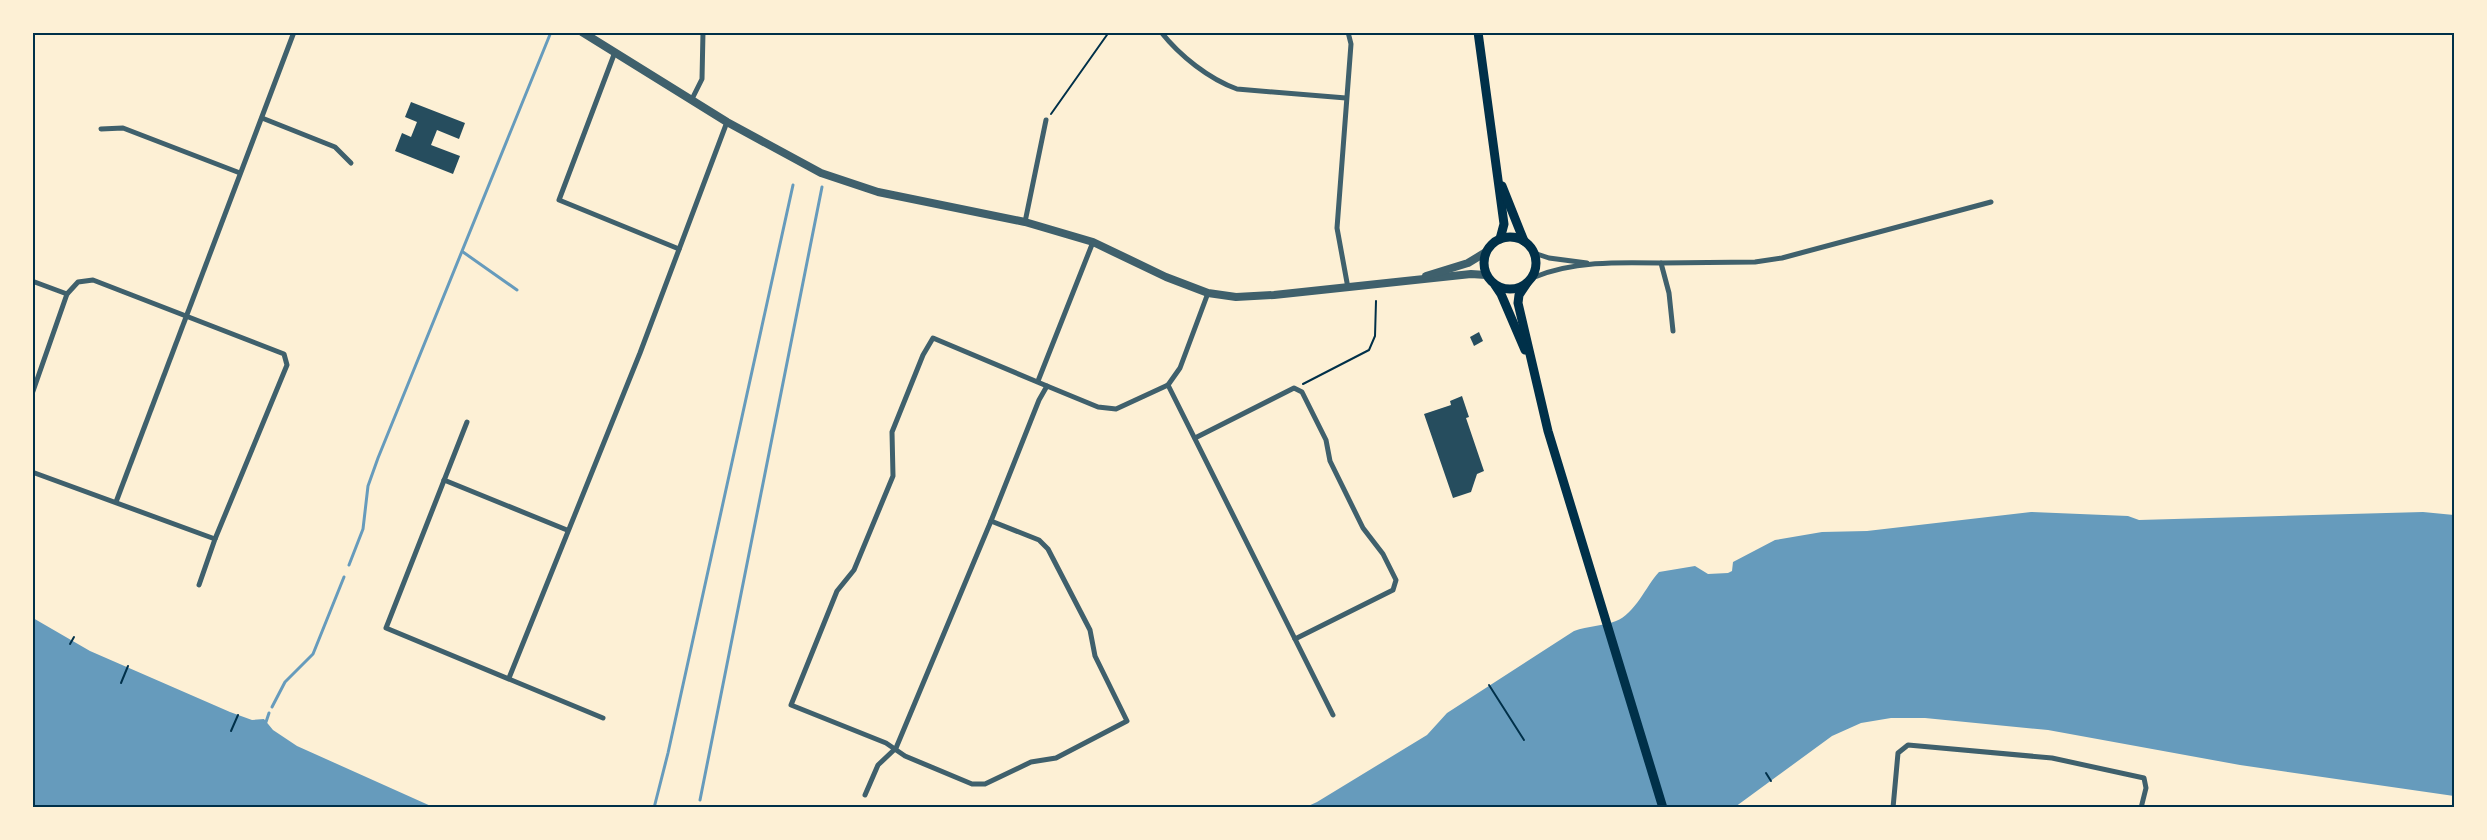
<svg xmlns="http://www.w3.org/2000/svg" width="2487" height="840" font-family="'Archivo Narrow',sans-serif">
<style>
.water{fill:#669bbc}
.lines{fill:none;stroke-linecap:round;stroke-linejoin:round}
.stream{stroke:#669bbc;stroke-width:3}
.building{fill:#264d5e}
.path{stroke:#003049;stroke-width:2}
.minor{stroke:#3f606c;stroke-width:5}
.tertiary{stroke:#3f606c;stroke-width:8}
.secondary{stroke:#003049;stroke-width:9}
.neatline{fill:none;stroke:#003049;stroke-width:2}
</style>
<rect width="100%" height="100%" fill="#fdf0d5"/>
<g class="water">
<path d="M 2031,512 L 2128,516 L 2139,520 L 2423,512 L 2454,515 L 2454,796 L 2240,765 L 2048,730 L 1925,718 L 1891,718 L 1861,723 L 1832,736 L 1735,807 L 1304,808 L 1317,802 L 1427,735 L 1447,713 L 1574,631 C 1588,626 1603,626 1616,621 C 1635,614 1646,586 1659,572 L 1695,566 L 1708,574 L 1728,573 L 1732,571 L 1733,562 L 1775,540 L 1822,532 L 1867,531 Z"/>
<path d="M 33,618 L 90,651 L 230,712 L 252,720 L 264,719 L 273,730 L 297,746 L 433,807 L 33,808 Z"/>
</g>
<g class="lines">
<g class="stream">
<path d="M 463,252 L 517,290"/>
<path d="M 349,565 L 363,529 L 368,486 L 378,458 L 551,32"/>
<path d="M 272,707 L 285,682 L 313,654 L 344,577"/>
<path d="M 266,722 L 269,713"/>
<path d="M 700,800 L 822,187"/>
<path d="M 654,808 L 668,753 L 793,185"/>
</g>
</g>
<g class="building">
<path d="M 411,102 L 465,123 L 459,139 L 437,130 L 431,145 L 460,156 L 453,174 L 395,151 L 402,133 L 411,137 L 417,122 L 405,117 Z"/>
<path d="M 1479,332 L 1483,341 L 1474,346 L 1470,337 Z"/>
<path d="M 1462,396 L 1469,417 L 1466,418 L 1484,471 L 1477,474 L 1471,492 L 1453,498 L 1424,414 L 1451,405 L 1450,401 Z"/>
</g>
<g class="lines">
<g class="path">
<path d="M 1051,114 L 1109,32"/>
<path d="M 1303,384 L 1369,350 L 1375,336 L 1376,301"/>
<path d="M 32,623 L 34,619"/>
<path d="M 70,644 L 74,637"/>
<path d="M 121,683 L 128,666"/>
<path d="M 1489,685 L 1524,740"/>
<path d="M 231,731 L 238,715"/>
<path d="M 1766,773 L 1771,781"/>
</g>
<g class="minor">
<path d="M 1161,32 C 1180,56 1209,79 1237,89 L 1346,98"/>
<path d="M 615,52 L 559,200 L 679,249"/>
<path d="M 692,99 L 702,79 L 703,32"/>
<path d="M 262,118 L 335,147 L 351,163"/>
<path d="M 101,129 L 123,128 L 240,173"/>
<path d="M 1025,222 L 1046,120"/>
<path d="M 1534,253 L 1549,258 L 1587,263"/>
<path d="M 1661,263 L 1755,262 L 1782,258 L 1991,202"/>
<path d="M 1532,278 C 1571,261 1618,262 1661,263 L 1669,293 L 1673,331"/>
<path d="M 32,281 L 67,294 L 78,282 L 93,280 L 284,354 L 287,365 L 215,539 L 199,585"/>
<path d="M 1348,288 L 1337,228 L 1351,44 L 1348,32"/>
<path d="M 1038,381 L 1093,242"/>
<path d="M 1168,385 L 1333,715"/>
<path d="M 32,394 L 67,294"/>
<path d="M 467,422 L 386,628 L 603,718"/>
<path d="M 1195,438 L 1294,388 L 1302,392 L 1326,440 L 1330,461 L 1363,528 L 1383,554 L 1396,580 L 1393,590 L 1295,639"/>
<path d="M 32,472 L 215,539"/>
<path d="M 444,480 L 567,530"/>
<path d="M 116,502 L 294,32"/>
<path d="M 991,521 L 1039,540 L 1048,549 L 1090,630 L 1095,656 L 1127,721 L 1056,758 L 1031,762 L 985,784 L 972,784 L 905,756 L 886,743 L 791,705 L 837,591 L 854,570 L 893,476 L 892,432 L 923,355 L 933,338 L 1047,386"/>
<path d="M 509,678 L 640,353 L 727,122"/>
<path d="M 865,795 L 878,765 L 896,748 L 991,521 L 1039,400 L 1047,386 L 1098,407 L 1116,409 L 1168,385 L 1180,368 L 1208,293"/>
<path d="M 1893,808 L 1898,753 L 1908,745 L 2052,758 L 2144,778 L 2146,788 L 2141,808"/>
</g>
<g class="tertiary">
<path d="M 582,32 L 727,122 L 821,173 L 878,192 L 1025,222 L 1093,242 L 1166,277 L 1208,293 L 1236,297 L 1274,295 L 1471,274 L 1486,275"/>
<path d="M 1426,276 L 1468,263 L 1486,252"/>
</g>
<g class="secondary">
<path d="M 1478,32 L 1504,224 L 1500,239"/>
<path d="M 1502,186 L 1524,241"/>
<circle cx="1510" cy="263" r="26"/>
<path d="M 1527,283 L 1519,295 L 1518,303 L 1548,431 L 1663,808"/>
<path d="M 1495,285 L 1501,294 L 1525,350"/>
</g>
</g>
<rect width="2487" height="840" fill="none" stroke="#fdf0d5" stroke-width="68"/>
<rect x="34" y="34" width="2419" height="772" class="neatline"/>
</svg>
